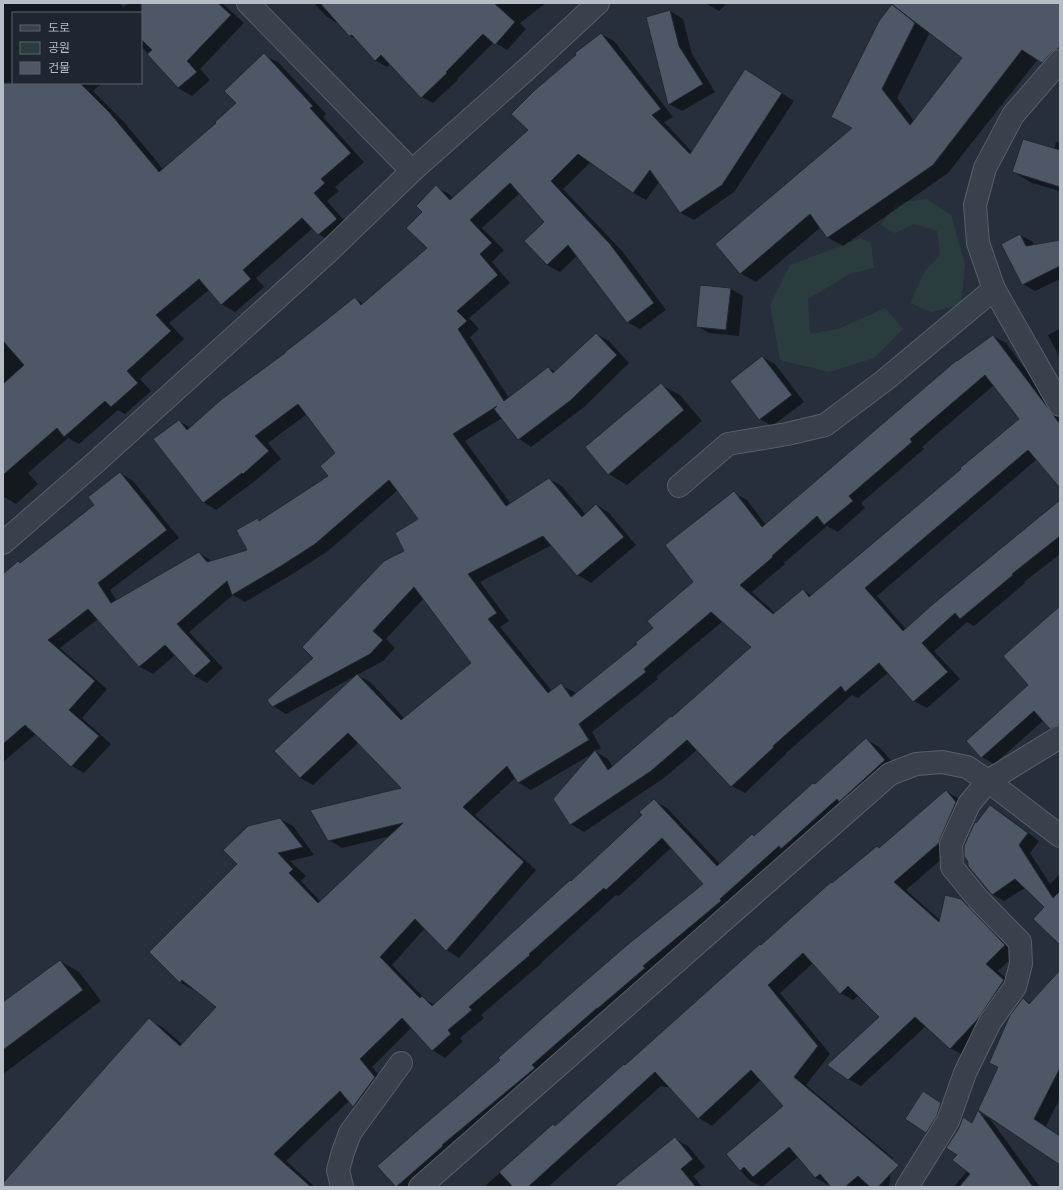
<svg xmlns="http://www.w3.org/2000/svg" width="1063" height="1190" font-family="'Fira Sans','Noto Sans KR',sans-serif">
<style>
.green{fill:#2a3c3e}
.shadow{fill:#0007;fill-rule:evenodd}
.building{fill:#4e5765;stroke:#222833;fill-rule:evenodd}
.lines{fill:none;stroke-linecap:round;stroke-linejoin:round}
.minor-casing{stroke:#595f6a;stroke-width:24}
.minor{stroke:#3b414c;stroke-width:22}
</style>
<rect width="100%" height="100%" fill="#272f3c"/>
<g class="green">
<path d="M 927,199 L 951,215 L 965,264 L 961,305 L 931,312 L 910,303 L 925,271 L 940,255 L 937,231 L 914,224 L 895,233 L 881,225 L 896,203 Z"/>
<path d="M 861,238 L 871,243 L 874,268 L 850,274 L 808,299 L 810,334 L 838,329 L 885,308 L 903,329 L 874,358 L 829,372 L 780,360 L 770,305 L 790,265 Z"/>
</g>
<g class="shadow">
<path d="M 3,3 L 120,3 L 123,7 L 130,3 L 222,3 L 244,23 L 200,69 L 210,80 L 192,96 L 178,88 L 143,48 L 141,50 L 141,13 L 13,13 L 13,83 L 102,83 L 93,91 L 123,121 L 164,170 L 217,123 L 237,103 L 264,55 L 278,62 L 326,114 L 323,117 L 364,162 L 335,187 L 339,191 L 327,201 L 350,227 L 332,242 L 318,234 L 313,228 L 256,278 L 264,287 L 235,312 L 221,304 L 209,290 L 169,323 L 184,339 L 140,379 L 151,391 L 125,414 L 118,410 L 79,444 L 68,438 L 28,473 L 38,484 L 16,504 L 3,496 Z"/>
<path d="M 314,3 L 546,3 L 520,23 L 526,29 L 507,50 L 494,42 L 457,79 L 458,80 L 433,103 L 422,97 L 390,64 L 387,67 L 375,60 L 358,40 L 350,36 L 338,22 L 337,23 L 326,16 Z"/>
<path d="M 705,3 L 727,3 L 719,11 Z"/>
<path d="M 912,3 L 1060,3 L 1060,68 L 1058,71 L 1038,59 L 948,173 L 843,246 L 827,237 L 821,227 L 756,282 L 740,273 L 853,128 L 832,117 L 880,21 ZM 930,32 L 963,58 L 914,121 L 897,98 Z"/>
<path d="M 670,11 L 683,19 L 692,54 L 715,92 L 682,111 L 669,104 Z"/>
<path d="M 601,34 L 614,41 L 673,117 L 664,122 L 692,152 L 758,78 L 794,101 L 734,192 L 694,220 L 681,213 L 659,182 L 646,200 L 633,193 L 591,162 L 563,189 L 623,252 L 666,310 L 640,329 L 627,322 L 577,256 L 560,272 L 547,265 L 545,222 L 520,193 L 482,228 L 504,250 L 492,262 L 510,283 L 469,318 L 479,329 L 470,337 L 509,398 L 548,368 L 556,372 L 596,334 L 609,341 L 629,363 L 584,407 L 531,447 L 519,439 L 502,418 L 465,441 L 511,504 L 549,479 L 562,486 L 586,515 L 597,505 L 609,513 L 636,545 L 591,583 L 578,575 L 552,545 L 480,582 L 509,621 L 500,627 L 552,691 L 561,685 L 574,692 L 576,694 L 638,645 L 654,628 L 695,582 L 734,493 L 747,500 L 766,525 L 993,336 L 1006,343 L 1060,416 L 1060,471 L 1037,459 L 877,596 L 906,629 L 1060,501 L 1060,554 L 1024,582 L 1025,583 L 974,626 L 967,622 L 934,651 L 960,679 L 927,708 L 914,701 L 889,672 L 858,698 L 852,695 L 785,754 L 786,754 L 745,793 L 732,786 L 697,750 L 664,778 L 584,832 L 571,824 L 554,799 L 595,752 L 531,790 L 519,783 L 515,778 L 475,815 L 536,870 L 459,958 L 447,950 L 425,928 L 392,965 L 426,1000 L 435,1005 L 571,882 L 643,815 L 654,800 L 667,808 L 720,864 L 755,837 L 815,785 L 866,739 L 879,747 L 898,768 L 417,1187 L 396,1186 L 705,884 L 672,847 L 619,896 L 616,895 L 542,962 L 542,963 L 481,1015 L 484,1018 L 460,1038 L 463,1041 L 445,1058 L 432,1050 L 412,1027 L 372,1067 L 388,1085 L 367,1114 L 354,1106 L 349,1101 L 286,1161 L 315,1187 L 3,1187 L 3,1184 L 149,1020 L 162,1027 L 183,1045 L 217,1007 L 194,988 L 193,990 L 180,982 L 239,864 L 280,819 L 293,826 L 314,855 L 290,861 L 306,876 L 301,881 L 321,902 L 391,836 L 342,848 L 329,840 L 402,789 L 358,743 L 313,785 L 300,778 L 355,676 L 286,714 L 273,706 L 406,551 L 420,520 L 398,490 L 328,551 L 294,573 L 245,602 L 233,595 L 189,632 L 223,668 L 207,683 L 194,676 L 175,655 L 153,674 L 140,667 L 98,619 L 60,648 L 107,689 L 82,718 L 111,744 L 84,773 L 72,766 L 36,734 L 3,762 L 3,575 L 19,562 L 21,563 L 95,505 L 120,473 L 133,481 L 179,538 L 110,590 L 117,601 L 199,553 L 212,561 L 248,550 L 258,519 L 261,521 L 329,476 L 336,453 L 307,414 L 268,443 L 281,459 L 256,480 L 216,510 L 203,502 L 179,421 L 191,428 L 355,299 L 364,304 L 428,248 L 423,212 L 436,187 L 449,194 L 453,198 L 529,130 ZM 994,385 L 1020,419 L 812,596 L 803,590 L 775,613 L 752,592 L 785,564 L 784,563 L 827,526 L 838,532 L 865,508 L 861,503 L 924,449 L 922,447 ZM 424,598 L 472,663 L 404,718 L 370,682 L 357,675 L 383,661 L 395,648 L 386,639 ZM 723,621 L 752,647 L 672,718 L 613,767 L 608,759 L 595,751 L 601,748 L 592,732 L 658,679 L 656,677 Z"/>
<path d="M 1056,142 L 1060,143 L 1060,191 L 1032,183 L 1013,172 L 1054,149 Z"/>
<path d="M 1020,235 L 1033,242 L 1034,245 L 1060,241 L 1060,279 L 1035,291 L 1023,284 Z"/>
<path d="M 731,289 L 743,296 L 739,336 L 709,333 L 697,326 Z"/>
<path d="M 1060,329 L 1060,358 L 1048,335 Z"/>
<path d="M 762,357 L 775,364 L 804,402 L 772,426 L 760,419 Z"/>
<path d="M 661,385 L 680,395 L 702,421 L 627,485 L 609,474 Z"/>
<path d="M 1060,611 L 1060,733 L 1050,728 L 1044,720 L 994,764 L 982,757 L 967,741 L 1029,685 Z"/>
<path d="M 946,791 L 959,799 L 969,810 L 951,851 L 906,890 L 940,920 L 960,900 L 974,907 L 1017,953 L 998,971 L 1016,988 L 963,1055 L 950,1048 L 926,1026 L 861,1086 L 848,1079 L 880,1017 L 859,995 L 853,1000 L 840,993 L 813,963 L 780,993 L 830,1054 L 806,1085 L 893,1158 L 889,1187 L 833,1187 L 830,1184 L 828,1185 L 816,1178 L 798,1157 L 762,1187 L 749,1180 L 727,1154 L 784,1106 L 761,1080 L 712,1126 L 699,1118 L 671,1088 L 661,1086 L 548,1187 L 484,1187 L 553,1125 L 556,1127 L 832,884 L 880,849 Z"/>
<path d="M 990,806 L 1002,813 L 1039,841 L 1030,853 L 1050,884 L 1060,874 L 1060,944 L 1046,907 L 1025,888 L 1004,901 L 992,894 L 976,824 Z"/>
<path d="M 60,961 L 79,972 L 101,1001 L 3,1074 L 3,1004 Z"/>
<path d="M 1060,972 L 1060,1098 L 1046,1126 L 1060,1136 L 1060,1164 L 998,1067 L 1023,999 L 1031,1004 Z"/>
<path d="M 936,1100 L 953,1111 L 938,1140 L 926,1133 Z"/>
<path d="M 978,1112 L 990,1119 L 1040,1187 L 954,1187 L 967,1171 L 958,1155 Z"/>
<path d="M 675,1139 L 688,1146 L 705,1167 L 693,1176 L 702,1187 L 615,1187 Z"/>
</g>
<g class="building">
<path d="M 141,3 L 218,3 L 231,15 L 187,61 L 197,72 L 178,88 L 147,54 L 152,50 L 141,39 Z"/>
<path d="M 320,3 L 494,3 L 515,22 L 495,45 L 483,34 L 446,72 L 447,73 L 421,98 L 381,55 L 375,61 L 352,35 L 349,36 Z"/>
<path d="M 890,3 L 1060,3 L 1060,46 L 1058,49 L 1051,53 L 1042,63 L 1022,50 L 933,165 L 827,238 L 810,214 L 740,274 L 715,244 L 852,128 L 831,117 L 879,21 L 892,4 L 915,23 L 882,89 L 910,125 L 962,58 Z"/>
<path d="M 670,10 L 679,46 L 703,84 L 668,105 L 646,17 Z"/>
<path d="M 601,33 L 661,109 L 652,115 L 690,154 L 745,69 L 782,93 L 722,185 L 680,213 L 650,170 L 633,193 L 578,154 L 551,181 L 610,244 L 654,303 L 627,323 L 568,245 L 547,265 L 524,241 L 544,222 L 510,183 L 470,220 L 492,243 L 480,254 L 498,275 L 457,311 L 467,321 L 458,329 L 504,401 L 548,367 L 553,373 L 596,333 L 617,355 L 571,400 L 518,440 L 494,409 L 497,406 L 453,434 L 506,506 L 549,478 L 582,517 L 596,504 L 624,537 L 577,576 L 543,536 L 468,574 L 497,613 L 488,619 L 548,693 L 561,683 L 571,697 L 637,644 L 635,643 L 653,628 L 647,621 L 693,582 L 665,545 L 734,491 L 762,527 L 957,360 L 957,361 L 993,335 L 1060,424 L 1060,488 L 1028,450 L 865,588 L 903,631 L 933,604 L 1060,500 L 1060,536 L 1012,574 L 1013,575 L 960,619 L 955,613 L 922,643 L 948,672 L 913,702 L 879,663 L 845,692 L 841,686 L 773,746 L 774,747 L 731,787 L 687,740 L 651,771 L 570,825 L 553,799 L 595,750 L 608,770 L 671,716 L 672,717 L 751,647 L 711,612 L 644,669 L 646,672 L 579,724 L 589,740 L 518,783 L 507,766 L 463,807 L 524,862 L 446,951 L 415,919 L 380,957 L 420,998 L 422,996 L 432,1006 L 570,880 L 571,881 L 642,815 L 639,812 L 654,799 L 717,866 L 752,834 L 754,836 L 813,783 L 815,784 L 866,738 L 885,760 L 839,802 L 837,799 L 781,849 L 779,846 L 720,899 L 721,901 L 643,966 L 645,968 L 597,1009 L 597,1008 L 532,1065 L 535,1068 L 442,1145 L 443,1146 L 396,1187 L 377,1166 L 424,1125 L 500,1060 L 498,1058 L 552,1010 L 626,946 L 703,884 L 662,838 L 606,890 L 604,888 L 529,954 L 530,955 L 469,1007 L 472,1010 L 448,1030 L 451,1034 L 432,1051 L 402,1018 L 360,1059 L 375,1077 L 353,1107 L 340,1091 L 274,1154 L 311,1187 L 3,1187 L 3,1183 L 149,1018 L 180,1046 L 216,1007 L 182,980 L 180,983 L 149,952 L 237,864 L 223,850 L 248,826 L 280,818 L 303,847 L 278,853 L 293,869 L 289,873 L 318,903 L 403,823 L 328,841 L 310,810 L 401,788 L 348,733 L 300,778 L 274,751 L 357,674 L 401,720 L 471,663 L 414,587 L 373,631 L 383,640 L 370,654 L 272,707 L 267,700 L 313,658 L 302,647 L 384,561 L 404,551 L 395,533 L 418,519 L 389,480 L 315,544 L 281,566 L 232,595 L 227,581 L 177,624 L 211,661 L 194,676 L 165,645 L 139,667 L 88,609 L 48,640 L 95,681 L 69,710 L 99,736 L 71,767 L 25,725 L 3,744 L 3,574 L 18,561 L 20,563 L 94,505 L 88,497 L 120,472 L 167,530 L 98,583 L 111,603 L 199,552 L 207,562 L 247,550 L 236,530 L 258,518 L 259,521 L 328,476 L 320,466 L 335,453 L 298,404 L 255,436 L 269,451 L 243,474 L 242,473 L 203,503 L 153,439 L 179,420 L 187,430 L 222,399 L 285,353 L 285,352 L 320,325 L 355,297 L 361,305 L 427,248 L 406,228 L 422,212 L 416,206 L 436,185 L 450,200 L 528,130 L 511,114 L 535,90 L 576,55 L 575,53 ZM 985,375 L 1019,419 L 960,468 L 961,469 L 809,597 L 803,589 L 773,614 L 740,585 L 773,557 L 772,556 L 817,516 L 824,525 L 853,501 L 849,496 L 912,442 L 910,439 Z"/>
<path d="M 264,53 L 313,106 L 310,108 L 351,153 L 321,179 L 325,183 L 314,193 L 337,219 L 318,235 L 302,218 L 243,270 L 251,279 L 221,305 L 199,279 L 156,315 L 171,331 L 127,371 L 138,383 L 111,407 L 105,401 L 64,437 L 57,428 L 3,475 L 3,384 L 24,365 L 3,341 L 3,83 L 80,83 L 109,112 L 159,172 L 216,123 L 215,122 L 236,103 L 224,91 Z"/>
<path d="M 1023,139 L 1060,150 L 1060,187 L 1012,172 Z"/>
<path d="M 1020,234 L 1026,246 L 1060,240 L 1060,266 L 1022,285 L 1001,244 Z"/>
<path d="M 700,285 L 731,288 L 726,330 L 696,327 Z"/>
<path d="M 762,356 L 792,395 L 759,420 L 730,381 Z"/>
<path d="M 661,383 L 684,410 L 608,475 L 585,447 Z"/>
<path d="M 1060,606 L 1060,725 L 1050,729 L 1034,711 L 981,758 L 966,741 L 1028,685 L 1003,656 Z"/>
<path d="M 946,790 L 956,802 L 940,839 L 939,843 L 894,882 L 939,922 L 945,895 L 961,899 L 1005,945 L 986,964 L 1004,980 L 977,1020 L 950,1049 L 915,1017 L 848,1080 L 827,1065 L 879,1017 L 848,986 L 840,994 L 803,953 L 768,985 L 818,1046 L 794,1077 L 899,1165 L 878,1187 L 870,1187 L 858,1176 L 845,1187 L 831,1187 L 820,1174 L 815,1178 L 789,1147 L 753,1177 L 744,1167 L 740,1171 L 726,1154 L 783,1106 L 751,1070 L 698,1119 L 655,1072 L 528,1187 L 513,1187 L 499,1172 L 553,1124 L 555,1126 L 624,1064 L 625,1065 L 760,944 L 761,945 L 831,882 L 832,883 L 877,846 L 879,848 Z"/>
<path d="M 990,805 L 1028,833 L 1019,845 L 1053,898 L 1060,891 L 1060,945 L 1033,919 L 1044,907 L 1015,879 L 992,895 L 968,866 L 968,862 L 964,856 L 964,846 L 975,822 L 976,823 Z"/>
<path d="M 60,960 L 83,990 L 3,1050 L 3,1002 Z"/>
<path d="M 1060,970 L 1060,1068 L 1034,1119 L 1060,1136 L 1060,1165 L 978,1110 L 998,1067 L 989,1063 L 1010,1015 L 1023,998 L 1029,1004 Z"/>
<path d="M 923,1091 L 941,1103 L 937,1116 L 926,1133 L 905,1119 Z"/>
<path d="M 978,1110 L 1033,1187 L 959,1187 L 970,1174 L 952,1160 L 957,1155 L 946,1148 L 959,1128 L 963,1117 L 972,1123 Z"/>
<path d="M 675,1137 L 693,1159 L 681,1169 L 696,1187 L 613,1187 Z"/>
</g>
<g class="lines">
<defs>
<g id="minor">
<path d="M 248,3 L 412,171"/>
<path d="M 1060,61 L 1013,115 L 985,168 L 975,205 L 978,243 L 994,289 L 1060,405"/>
<path d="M 679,486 L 728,444 L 787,434 L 825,425 L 885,380 L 994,289"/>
<path d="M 3,543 L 96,462 L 328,252 L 412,171 L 528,68 L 598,3"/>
<path d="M 342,1187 L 338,1170 L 343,1152 L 350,1133 L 401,1063"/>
<path d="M 420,1187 L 890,774 L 916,764 L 942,762 L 967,767 L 988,781 L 1060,836"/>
<path d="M 907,1187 L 948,1121 L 965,1073 L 990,1022 L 1015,987 L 1021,964 L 1020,942 L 979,900 L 952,867 L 951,844 L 969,804 L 988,781 L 1060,737"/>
</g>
</defs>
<use href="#minor" class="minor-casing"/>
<use href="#minor" class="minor"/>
</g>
<rect width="1063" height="1190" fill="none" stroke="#b7bdc7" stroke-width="8"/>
<rect x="12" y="12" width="130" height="72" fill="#202631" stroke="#5c626d"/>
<rect x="20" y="25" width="20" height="6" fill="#3b414c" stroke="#5c626d"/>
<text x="48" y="32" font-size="12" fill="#b7bdc7">도로</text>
<rect x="20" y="42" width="20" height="12" fill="#2a3c3e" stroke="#5c626d"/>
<text x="48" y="52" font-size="12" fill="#b7bdc7">공원</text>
<rect x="20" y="62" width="20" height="12" fill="#4e5765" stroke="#5c626d"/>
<text x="48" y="72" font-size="12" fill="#b7bdc7">건물</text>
</svg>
